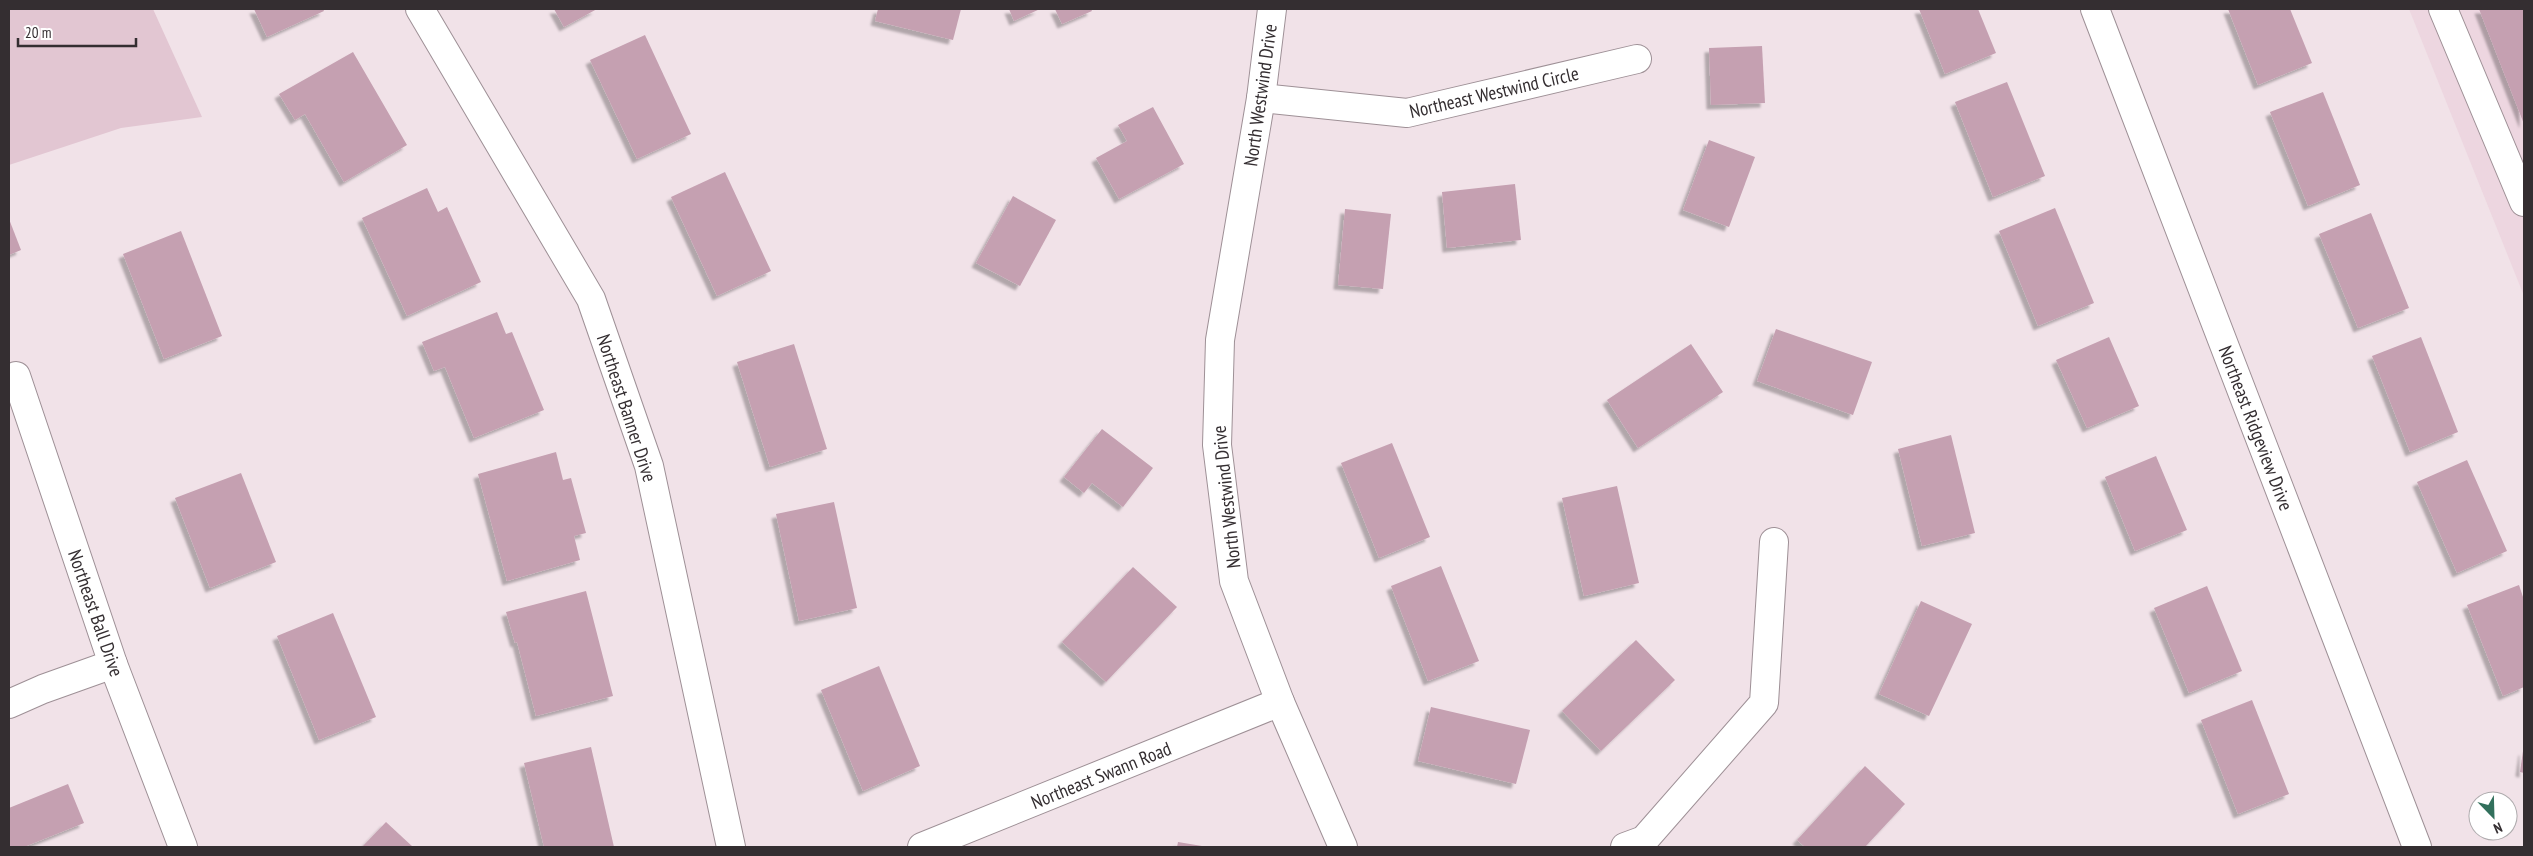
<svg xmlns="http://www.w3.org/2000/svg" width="2533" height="856" font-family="'PT Sans Narrow',sans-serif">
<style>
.built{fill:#edd6e0}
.green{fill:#e2c6d2}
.building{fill:#c5a0b1;filter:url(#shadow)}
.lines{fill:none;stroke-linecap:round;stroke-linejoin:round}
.minor-casing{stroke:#9e9096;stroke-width:30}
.minor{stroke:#fff;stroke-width:28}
.labels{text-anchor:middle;stroke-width:4;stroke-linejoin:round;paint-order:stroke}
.street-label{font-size:19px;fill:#342e31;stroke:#fff}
</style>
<defs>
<filter id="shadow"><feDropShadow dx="-4.5" dy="4.5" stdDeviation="1" flood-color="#0004"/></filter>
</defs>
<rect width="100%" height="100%" fill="#f1e2e8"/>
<path class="built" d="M 2409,9 L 2524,9 L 2524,296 Z"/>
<path class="green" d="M 9,9 L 153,9 L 202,117 L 121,128 L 9,165 Z"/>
<g class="building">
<path d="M 254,9 L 323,9 L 324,11 L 267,37 Z"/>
<path d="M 554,9 L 597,9 L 564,27 Z"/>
<path d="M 878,9 L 961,9 L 953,40 L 875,21 Z"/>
<path d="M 1009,9 L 1040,9 L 1014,21 Z"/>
<path d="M 1055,9 L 1091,9 L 1092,11 L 1062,24 Z"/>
<path d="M 1919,9 L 1978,9 L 1996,53 L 1945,74 Z"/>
<path d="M 2228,9 L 2290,9 L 2312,63 L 2258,85 Z"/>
<path d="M 2479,9 L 2524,9 L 2524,124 Z"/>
<path d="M 645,35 L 691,134 L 637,159 L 590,60 Z"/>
<path d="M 1762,46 L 1765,103 L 1711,105 L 1709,48 Z"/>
<path d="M 353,52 L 407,145 L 344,182 L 305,114 L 295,120 L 279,94 Z"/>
<path d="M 2007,82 L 2045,176 L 1993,197 L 1955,102 Z"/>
<path d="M 2323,92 L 2360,185 L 2308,206 L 2270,112 Z"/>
<path d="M 1153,107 L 1184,164 L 1119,199 L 1096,158 L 1127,141 L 1118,125 Z"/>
<path d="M 1709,140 L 1755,157 L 1729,227 L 1683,210 Z"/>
<path d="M 725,172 L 771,271 L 717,296 L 671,197 Z"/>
<path d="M 1515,184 L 1521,240 L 1447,248 L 1442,192 Z"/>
<path d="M 427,188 L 438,212 L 447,207 L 481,282 L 407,316 L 362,218 Z"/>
<path d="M 1013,196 L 1056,220 L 1020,286 L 976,263 Z"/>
<path d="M 2055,208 L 2094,303 L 2038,326 L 1999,231 Z"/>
<path d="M 1345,209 L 1391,214 L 1383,289 L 1338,285 Z"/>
<path d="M 2371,213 L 2409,308 L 2358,328 L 2319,234 Z"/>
<path d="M 9,219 L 21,250 L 9,255 Z"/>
<path d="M 181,231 L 222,336 L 164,359 L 123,254 Z"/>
<path d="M 497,312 L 506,334 L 512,332 L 544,410 L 474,438 L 445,367 L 434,371 L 422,342 Z"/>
<path d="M 1776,329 L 1872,362 L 1853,415 L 1757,381 Z"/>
<path d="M 2109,337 L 2139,406 L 2087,428 L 2056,360 Z"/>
<path d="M 2421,337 L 2458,432 L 2410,452 L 2372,356 Z"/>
<path d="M 794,344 L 827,449 L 770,467 L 737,362 Z"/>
<path d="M 1691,344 L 1723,392 L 1638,448 L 1607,400 Z"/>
<path d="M 1102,429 L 1153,468 L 1123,507 L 1092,483 L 1084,493 L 1064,477 Z"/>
<path d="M 1951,435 L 1975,533 L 1922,546 L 1898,449 Z"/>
<path d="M 1392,443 L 1430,537 L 1379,558 L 1341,463 Z"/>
<path d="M 556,452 L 563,480 L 571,478 L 586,533 L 574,536 L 580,560 L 507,581 L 478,474 Z"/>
<path d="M 2156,456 L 2187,530 L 2135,551 L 2105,477 Z"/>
<path d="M 2467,460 L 2507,551 L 2457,573 L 2417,482 Z"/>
<path d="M 241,473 L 276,562 L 210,588 L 175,498 Z"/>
<path d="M 1617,486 L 1639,583 L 1584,596 L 1562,498 Z"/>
<path d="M 834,502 L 857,608 L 799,621 L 776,514 Z"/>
<path d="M 1441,566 L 1479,661 L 1428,681 L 1391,586 Z"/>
<path d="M 1133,567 L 1177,607 L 1106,682 L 1062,642 Z"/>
<path d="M 2519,585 L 2524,600 L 2524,687 L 2503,696 L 2467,605 Z"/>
<path d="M 2207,586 L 2242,671 L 2189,693 L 2154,608 Z"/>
<path d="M 586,591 L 613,696 L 536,716 L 517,642 L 515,643 L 506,612 Z"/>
<path d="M 1921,601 L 1972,624 L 1929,716 L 1879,694 Z"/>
<path d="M 333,613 L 376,717 L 319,740 L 277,636 Z"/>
<path d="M 1636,640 L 1675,680 L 1601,751 L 1562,711 Z"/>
<path d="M 879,666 L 920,766 L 863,791 L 821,690 Z"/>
<path d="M 2252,700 L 2289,794 L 2238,814 L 2201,720 Z"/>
<path d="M 1431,707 L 1530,730 L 1516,784 L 1418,761 Z"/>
<path d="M 591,747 L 614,847 L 544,847 L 524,763 Z"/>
<path d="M 2523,751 L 2524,751 L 2524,773 L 2520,772 Z"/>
<path d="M 1865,766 L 1905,804 L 1865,847 L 1805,847 L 1797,840 Z"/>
<path d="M 68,784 L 84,823 L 24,847 L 9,847 L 9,808 Z"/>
<path d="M 386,822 L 413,847 L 362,847 Z"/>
<path d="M 1178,842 L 1202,846 L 1201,847 L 1177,847 Z"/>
</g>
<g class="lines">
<defs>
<g id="minor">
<path d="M 420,9 L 591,299 L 649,466 L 731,847"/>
<path d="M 1272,9 L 1261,98 L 1220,340 L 1217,445 L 1234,581 L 1280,702 L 1343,847"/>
<path d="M 2095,9 L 2417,847"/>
<path d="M 2443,9 L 2524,202"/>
<path d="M 1261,98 L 1407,113 L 1637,59"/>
<path d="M 16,376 L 113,664 L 183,847"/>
<path d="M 9,704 L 43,689 L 113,664"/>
<path d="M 922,847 L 1280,702"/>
<path d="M 1625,847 L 1644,840 L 1764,703 L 1774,542"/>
</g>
</defs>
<use href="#minor" class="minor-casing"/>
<use href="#minor" class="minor"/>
</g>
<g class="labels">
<g class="street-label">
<text transform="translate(1494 92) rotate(-13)" y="7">Northeast Westwind Circle</text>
<text transform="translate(1260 95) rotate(-82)" y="7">North Westwind Drive</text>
<text transform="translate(627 408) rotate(72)" y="7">Northeast Banner Drive</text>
<text transform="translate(2256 428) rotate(69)" y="7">Northeast Ridgeview Drive</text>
<text transform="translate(1226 497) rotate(-96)" y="7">North Westwind Drive</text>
<text transform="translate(96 613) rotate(71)" y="7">Northeast Ball Drive</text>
<text transform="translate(1101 775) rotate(-22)" y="7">Northeast Swann Road</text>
</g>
</g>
<rect width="2533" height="856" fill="none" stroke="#342e31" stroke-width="20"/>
<g transform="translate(2493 816) rotate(157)"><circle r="24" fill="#ffffff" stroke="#aeabad"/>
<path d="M0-4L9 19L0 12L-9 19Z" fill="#32705c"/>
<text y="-8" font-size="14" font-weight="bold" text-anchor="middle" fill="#342e31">N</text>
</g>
<path d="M18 38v8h118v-8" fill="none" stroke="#342e31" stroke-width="2.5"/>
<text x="25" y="38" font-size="15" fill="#342e31" stroke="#ffffff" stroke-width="4" paint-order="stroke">20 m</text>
</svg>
